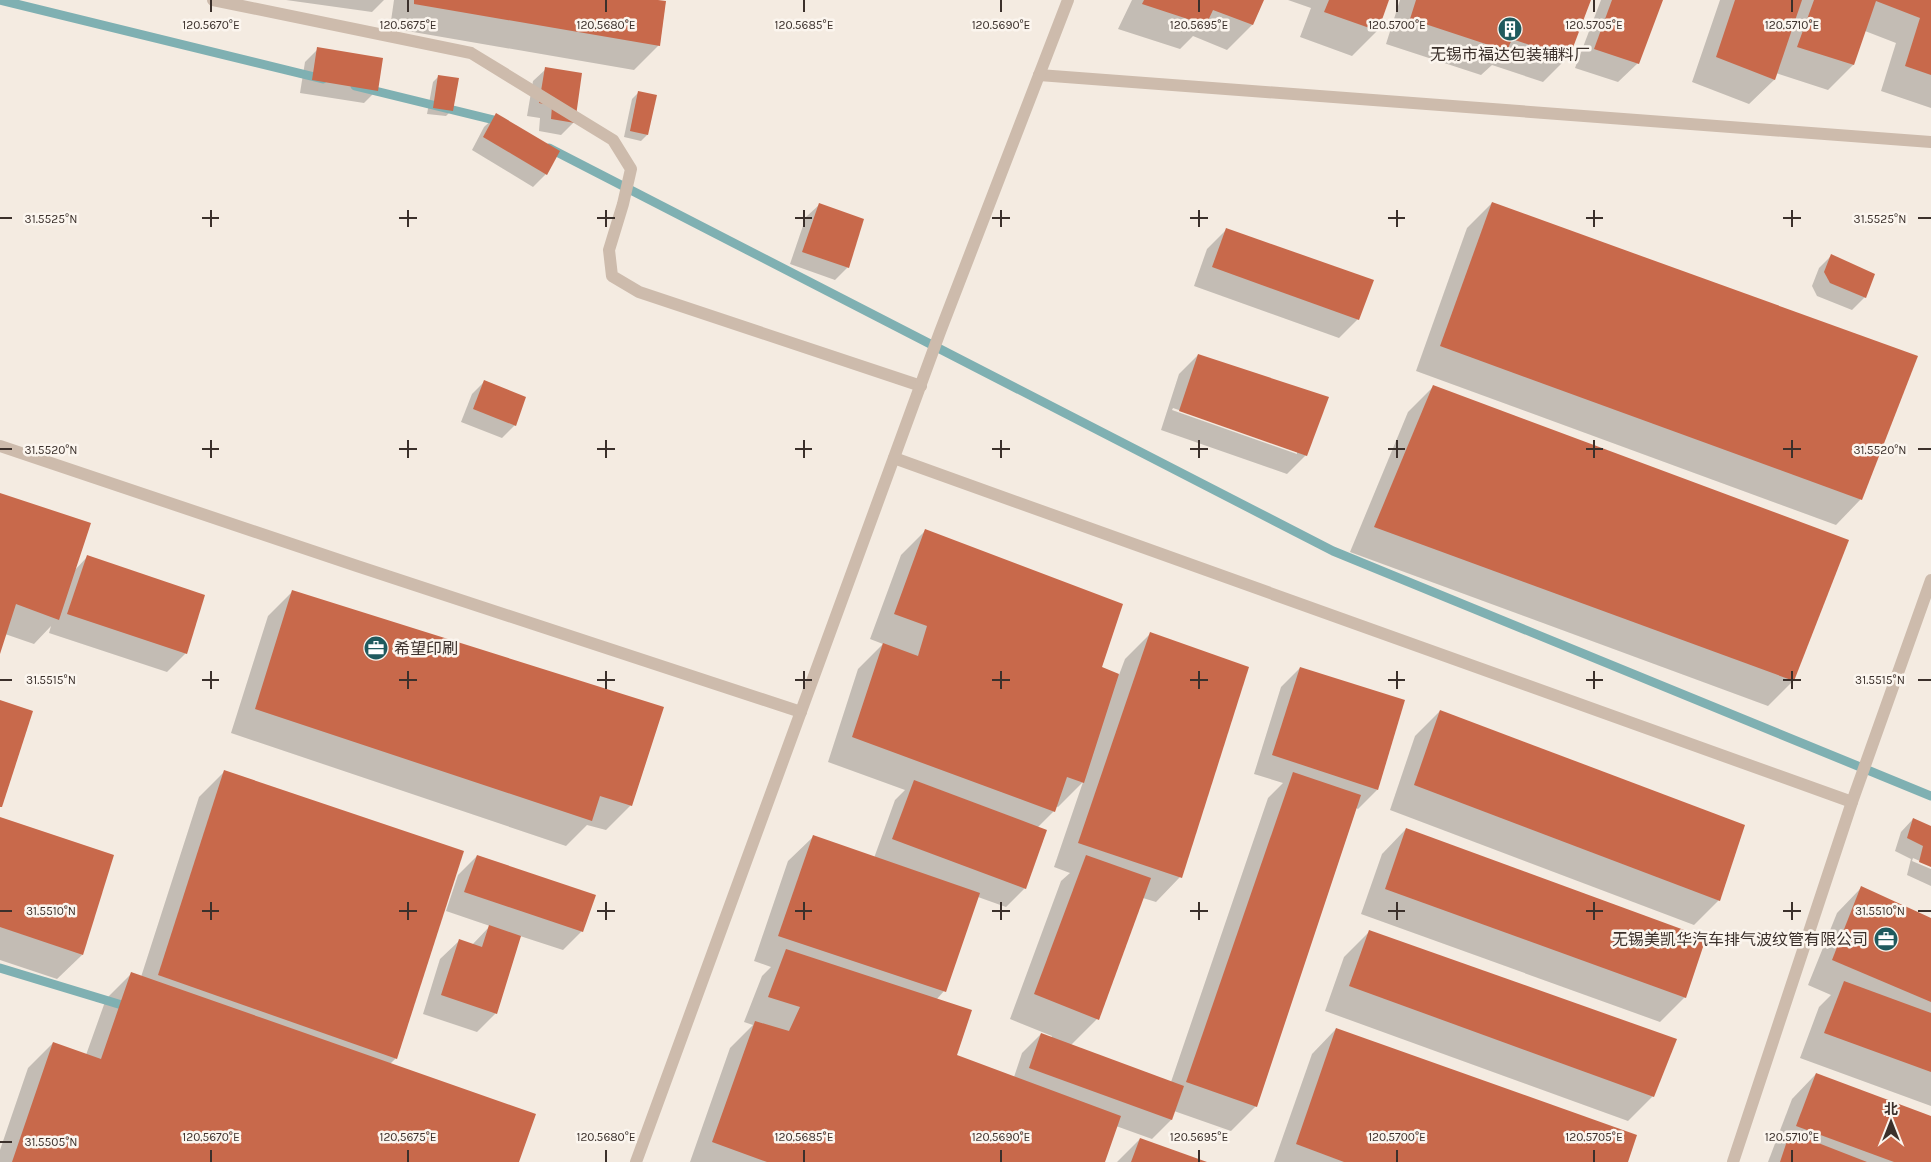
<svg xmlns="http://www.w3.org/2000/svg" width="1931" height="1162" font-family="Karla,'Noto Sans SC',sans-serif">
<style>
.shadow{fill:#0003;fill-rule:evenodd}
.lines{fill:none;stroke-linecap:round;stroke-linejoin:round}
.stream{stroke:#7fb0b2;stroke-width:9}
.building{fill:#c8694b}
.minor{stroke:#cdbbac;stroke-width:12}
.ticks{fill:none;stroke:#3b302b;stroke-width:2}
.labels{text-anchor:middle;stroke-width:5;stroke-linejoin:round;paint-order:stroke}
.poi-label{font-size:16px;fill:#3b302b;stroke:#fbf5ee}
.ticks-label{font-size:12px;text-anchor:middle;fill:#3b302b;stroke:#fbf5ee;stroke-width:5;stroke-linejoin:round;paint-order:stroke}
</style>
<rect width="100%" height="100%" fill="#f4ebe1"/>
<g class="shadow">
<path d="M 286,0 L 384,0 L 372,12 Z"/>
<path d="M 394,0 L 650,0 L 659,45 L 634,70 L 390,28 Z"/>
<path d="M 1132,0 L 1262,0 L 1252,25 L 1227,50 L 1193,36 L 1180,49 L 1118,29 Z"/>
<path d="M 1288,0 L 1388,0 L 1377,31 L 1352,56 L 1300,37 L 1311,8 Z"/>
<path d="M 1400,0 L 1590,0 L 1568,57 L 1543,82 L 1492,65 L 1481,75 L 1386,44 Z"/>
<path d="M 1601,0 L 1662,0 L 1638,63 L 1618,82 L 1575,68 Z"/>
<path d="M 1720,0 L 1931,0 L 1931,108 L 1881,91 L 1896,43 L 1865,31 L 1853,65 L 1828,90 L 1776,73 L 1774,80 L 1749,104 L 1692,82 Z"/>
<path d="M 318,49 L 377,90 L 364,103 L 300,93 L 305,62 Z"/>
<path d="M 546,69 L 574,122 L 561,135 L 539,131 L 540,118 L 527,116 L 533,81 Z"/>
<path d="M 439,76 L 452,110 L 446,116 L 427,114 L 433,82 Z"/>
<path d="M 638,93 L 647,135 L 641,141 L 624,137 L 632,99 Z"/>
<path d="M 497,115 L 546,174 L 533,187 L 472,150 L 484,127 Z"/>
<path d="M 1492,203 L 1916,357 L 1860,500 L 1836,525 L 1416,371 L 1467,228 Z"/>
<path d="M 819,205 L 848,267 L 835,280 L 790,264 L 806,217 Z"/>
<path d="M 1226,230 L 1358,319 L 1339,338 L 1194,286 L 1207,249 Z"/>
<path d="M 1831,256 L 1865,297 L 1852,310 L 1817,296 L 1812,286 L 1819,268 Z"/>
<path d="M 1198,355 L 1306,455 L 1287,474 L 1161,430 L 1179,374 ZM 1173,408 L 1297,451 L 1297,454 L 1172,410 Z"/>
<path d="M 485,381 L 515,425 L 502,438 L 461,422 L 472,394 Z"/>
<path d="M 1433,387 L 1793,681 L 1768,706 L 1350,552 L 1408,412 Z"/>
<path d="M 0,494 L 75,570 L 87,557 L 186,653 L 167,672 L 49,633 L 51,626 L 34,644 L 5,634 L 0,651 Z"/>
<path d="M 926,530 L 1101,667 L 1119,675 L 1125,659 L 1150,634 L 1180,877 L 1156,902 L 1143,898 L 1097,1019 L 1071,1045 L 1171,1082 L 1268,798 L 1283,783 L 1254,774 L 1281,687 L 1300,668 L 1377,790 L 1358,809 L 1356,808 L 1256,1106 L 1231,1131 L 1174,1111 L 1171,1120 L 1152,1139 L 1116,1126 L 1103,1162 L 690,1162 L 730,1048 L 753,1025 L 744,1022 L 762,976 L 771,967 L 754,961 L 788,861 L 813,837 L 874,858 L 895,800 L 905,790 L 828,762 L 858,669 L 883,644 L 870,639 L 901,555 ZM 1083,782 L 1054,867 L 1070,873 L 1061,881 L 1010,1019 L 1052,1036 L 1051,1038 L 1041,1034 L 1022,1053 L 1014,1077 L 955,1056 L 937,999 L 944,991 L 978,897 L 1006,907 L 1025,888 L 1037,828 L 1054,811 L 1055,806 L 1058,807 Z"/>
<path d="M 293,591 L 631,805 L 606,830 L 587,825 L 566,846 L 231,733 L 268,616 Z"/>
<path d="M 1440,711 L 1744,826 L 1719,900 L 1694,925 L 1390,810 L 1415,736 Z"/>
<path d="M 224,772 L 396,1058 L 390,1064 L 518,1162 L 0,1162 L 0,1150 L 28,1068 L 53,1043 L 86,1055 L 106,999 L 131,974 L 141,977 L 199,797 Z"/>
<path d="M 0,818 L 82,955 L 57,979 L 0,960 Z"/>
<path d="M 1913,819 L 1931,827 L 1931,866 L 1913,858 L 1912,861 L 1931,869 L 1931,886 L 1907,875 L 1911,859 L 1895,851 L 1901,832 Z"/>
<path d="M 1406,829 L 1685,997 L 1660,1022 L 1361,914 L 1382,854 Z"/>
<path d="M 477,856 L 582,931 L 563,950 L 520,936 L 496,1013 L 477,1032 L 423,1014 L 440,959 L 460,940 L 472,945 L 490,926 L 446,911 L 458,875 Z"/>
<path d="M 1861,888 L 1931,919 L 1931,1106 L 1800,1058 L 1819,1007 L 1831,995 L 1808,985 L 1837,913 Z"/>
<path d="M 1369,932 L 1653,1096 L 1628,1121 L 1325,1011 L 1344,957 Z"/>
<path d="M 1336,1029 L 1626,1162 L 1274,1162 L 1312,1054 Z"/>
<path d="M 1816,1074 L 1931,1117 L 1931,1162 L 1768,1162 L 1792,1099 Z"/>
<path d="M 1140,1139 L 1204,1162 L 1117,1162 Z"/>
</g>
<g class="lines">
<g class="stream">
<path d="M 0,0 L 323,79"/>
<path d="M 355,86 L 494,120 L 502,124"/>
<path d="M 549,148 L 1333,551 L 1931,796"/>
<path d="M 0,968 L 125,1006"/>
</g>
</g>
<g class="building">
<path d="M 414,0 L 658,0 L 666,1 L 660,46 L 414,4 Z"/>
<path d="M 1144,0 L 1264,0 L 1253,25 L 1213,10 L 1206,25 L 1142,4 Z"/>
<path d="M 1329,0 L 1389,0 L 1378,31 L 1324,12 Z"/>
<path d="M 1416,0 L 1591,0 L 1569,58 L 1512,39 L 1507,51 L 1410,19 Z"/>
<path d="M 1612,0 L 1663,0 L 1639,64 L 1594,49 Z"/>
<path d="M 1735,0 L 1802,0 L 1775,80 L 1716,57 Z"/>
<path d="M 1814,0 L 1931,0 L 1931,75 L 1905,66 L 1920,18 L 1876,1 L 1854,65 L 1797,47 Z"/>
<path d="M 317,47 L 383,58 L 378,91 L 312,80 Z"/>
<path d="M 545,67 L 582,73 L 575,123 L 551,119 L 552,106 L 539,103 Z"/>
<path d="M 438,75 L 459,78 L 453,111 L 433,108 Z"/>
<path d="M 638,91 L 657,95 L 648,135 L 630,131 Z"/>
<path d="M 496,113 L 560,151 L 547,175 L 483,137 Z"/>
<path d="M 1492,202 L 1918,356 L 1862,500 L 1440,346 Z"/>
<path d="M 819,203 L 864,219 L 849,268 L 802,252 Z"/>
<path d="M 1226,228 L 1374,280 L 1359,320 L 1212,267 Z"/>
<path d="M 1831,254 L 1875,274 L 1866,298 L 1830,283 L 1824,272 Z"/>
<path d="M 1198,354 L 1329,397 L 1307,456 L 1179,411 Z"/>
<path d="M 484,380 L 526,397 L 516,426 L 473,409 Z"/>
<path d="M 1433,385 L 1849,540 L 1794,681 L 1374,527 Z"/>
<path d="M 0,493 L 91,523 L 59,620 L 16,604 L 0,654 Z"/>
<path d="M 925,529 L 1123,604 L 1102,667 L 1119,674 L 1084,783 L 1067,777 L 1055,812 L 852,737 L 883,643 L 918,656 L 927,626 L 894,614 Z"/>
<path d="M 87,555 L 205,595 L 187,654 L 67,614 Z"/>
<path d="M 292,590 L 664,707 L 632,806 L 600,796 L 592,821 L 255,709 Z"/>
<path d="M 1150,632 L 1249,667 L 1182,878 L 1078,843 Z"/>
<path d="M 1300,667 L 1405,700 L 1378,790 L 1272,755 Z"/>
<path d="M 0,700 L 33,711 L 2,807 L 0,807 Z"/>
<path d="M 1440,710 L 1745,825 L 1720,901 L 1414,785 Z"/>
<path d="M 224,770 L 464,851 L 397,1059 L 158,975 Z"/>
<path d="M 1293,772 L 1361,795 L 1257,1107 L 1186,1082 Z"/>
<path d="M 914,780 L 1047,830 L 1026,889 L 892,839 Z"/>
<path d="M 0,817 L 114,855 L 83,955 L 0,927 Z"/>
<path d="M 1913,818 L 1931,826 L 1931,867 L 1919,862 L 1923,846 L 1907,838 Z"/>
<path d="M 1406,828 L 1706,938 L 1686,998 L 1385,889 Z"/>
<path d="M 813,835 L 980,893 L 946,992 L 778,936 Z"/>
<path d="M 477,855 L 596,895 L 583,932 L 464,892 Z"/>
<path d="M 1086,855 L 1151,878 L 1099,1020 L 1034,994 Z"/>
<path d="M 1861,886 L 1931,918 L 1931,1002 L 1832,960 Z"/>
<path d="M 489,925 L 521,936 L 497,1014 L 441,995 L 459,939 L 482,947 Z"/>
<path d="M 1369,930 L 1677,1039 L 1654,1097 L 1349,986 Z"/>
<path d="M 786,949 L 972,1010 L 957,1055 L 1121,1116 L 1105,1162 L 767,1162 L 712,1142 L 755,1021 L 789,1031 L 800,1007 L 768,997 Z"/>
<path d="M 131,972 L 536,1114 L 519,1162 L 12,1162 L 53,1042 L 101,1059 Z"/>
<path d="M 1844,981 L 1931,1013 L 1931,1072 L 1824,1033 Z"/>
<path d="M 1336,1028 L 1637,1135 L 1628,1162 L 1344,1162 L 1296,1144 Z"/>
<path d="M 1041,1033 L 1184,1086 L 1172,1120 L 1029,1068 Z"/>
<path d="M 1816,1073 L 1931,1116 L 1931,1162 L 1894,1162 L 1796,1126 Z"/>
<path d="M 1790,1132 L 1867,1162 L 1780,1162 Z"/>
<path d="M 1140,1138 L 1207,1162 L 1131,1162 Z"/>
</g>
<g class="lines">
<g class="minor">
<path d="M 213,0 L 471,53 L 613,140 L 631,169 L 623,204 L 609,250 L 612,276 L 639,292 L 921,386"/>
<path d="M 1039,75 L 1931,142"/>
<path d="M 0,446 L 357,566 L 801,712"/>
<path d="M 894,458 L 1852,802"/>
<path d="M 636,1162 L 940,332 L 1068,0"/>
<path d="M 1733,1162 L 1852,802 L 1931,580"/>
</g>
</g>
<path class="ticks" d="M 211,0 L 211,12M 408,0 L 408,12M 606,0 L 606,12M 804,0 L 804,12M 1001,0 L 1001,12M 1199,0 L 1199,12M 1397,0 L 1397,12M 1594,0 L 1594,12M 1792,0 L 1792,12M 211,210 L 211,227M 408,210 L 408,227M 606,210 L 606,227M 804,210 L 804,227M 1001,210 L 1001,227M 1199,210 L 1199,227M 1397,210 L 1397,227M 1594,210 L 1594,227M 1792,210 L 1792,227M 0,218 L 12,218M 202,218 L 219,218M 399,218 L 417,218M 597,218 L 615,218M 795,218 L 812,218M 992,218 L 1010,218M 1190,218 L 1208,218M 1388,218 L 1405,218M 1586,218 L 1603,218M 1783,218 L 1801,218M 1918,218 L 1931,218M 211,440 L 211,458M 408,440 L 408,458M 606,440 L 606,458M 804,440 L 804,458M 1001,440 L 1001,458M 1199,440 L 1199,458M 1397,440 L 1397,458M 1594,440 L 1594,458M 1792,440 L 1792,458M 0,449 L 12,449M 202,449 L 219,449M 399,449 L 417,449M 597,449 L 615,449M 795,449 L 812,449M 992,449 L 1010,449M 1190,449 L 1208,449M 1388,449 L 1405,449M 1586,449 L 1603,449M 1783,449 L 1801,449M 1918,449 L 1931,449M 211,671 L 211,689M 408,671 L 408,689M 606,671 L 606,689M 804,671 L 804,689M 1001,671 L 1001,689M 1199,671 L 1199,689M 1397,671 L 1397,689M 1594,671 L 1594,689M 1792,671 L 1792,689M 0,680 L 12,680M 202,680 L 219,680M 399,680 L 417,680M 597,680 L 615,680M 795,680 L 812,680M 992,680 L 1010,680M 1190,680 L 1208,680M 1388,680 L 1405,680M 1586,680 L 1603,680M 1783,680 L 1801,680M 1918,680 L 1931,680M 211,902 L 211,920M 408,902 L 408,920M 606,902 L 606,920M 804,902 L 804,920M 1001,902 L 1001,920M 1199,902 L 1199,920M 1397,902 L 1397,920M 1594,902 L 1594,920M 1792,902 L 1792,920M 0,911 L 12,911M 202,911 L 219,911M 399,911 L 417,911M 597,911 L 615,911M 795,911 L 812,911M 992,911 L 1010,911M 1190,911 L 1208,911M 1388,911 L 1405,911M 1586,911 L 1603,911M 1783,911 L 1801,911M 1918,911 L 1931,911M 0,1142 L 12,1142M 211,1150 L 211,1162M 408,1150 L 408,1162M 606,1150 L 606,1162M 804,1150 L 804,1162M 1001,1150 L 1001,1162M 1199,1150 L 1199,1162M 1397,1150 L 1397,1162M 1594,1150 L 1594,1162M 1792,1150 L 1792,1162"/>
<defs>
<symbol id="building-disc" viewBox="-11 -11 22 22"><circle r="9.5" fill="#1f5a5e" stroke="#fbf5ee"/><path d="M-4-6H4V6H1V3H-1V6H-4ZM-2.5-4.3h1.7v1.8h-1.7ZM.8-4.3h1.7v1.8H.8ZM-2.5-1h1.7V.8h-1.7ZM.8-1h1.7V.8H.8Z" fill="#fff"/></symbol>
<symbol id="office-disc" viewBox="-11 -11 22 22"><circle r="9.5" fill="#1f5a5e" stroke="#fbf5ee"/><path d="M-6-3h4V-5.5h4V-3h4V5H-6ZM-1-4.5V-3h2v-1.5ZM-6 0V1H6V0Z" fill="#fff"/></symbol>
</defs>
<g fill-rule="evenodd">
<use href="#building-disc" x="1496" y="15" width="28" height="28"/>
<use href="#office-disc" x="362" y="634" width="28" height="28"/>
<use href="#office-disc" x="1872" y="925" width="28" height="28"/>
</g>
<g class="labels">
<g class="poi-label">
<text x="1510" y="60">无锡市福达包装辅料厂</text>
<text x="394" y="654" text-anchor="start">希望印刷</text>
<text x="1868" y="945" text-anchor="end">无锡美凯华汽车排气波纹管有限公司</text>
</g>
</g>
<g class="ticks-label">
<text x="211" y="29">120.5670°E</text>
<text x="408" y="29">120.5675°E</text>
<text x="606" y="29">120.5680°E</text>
<text x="804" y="29">120.5685°E</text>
<text x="1001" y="29">120.5690°E</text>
<text x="1199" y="29">120.5695°E</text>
<text x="1397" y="29">120.5700°E</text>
<text x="1594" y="29">120.5705°E</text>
<text x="1792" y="29">120.5710°E</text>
<text x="51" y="223">31.5525°N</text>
<text x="1880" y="223">31.5525°N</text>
<text x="51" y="454">31.5520°N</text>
<text x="1880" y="454">31.5520°N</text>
<text x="51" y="684">31.5515°N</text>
<text x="1880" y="684">31.5515°N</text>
<text x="51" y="915">31.5510°N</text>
<text x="1880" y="915">31.5510°N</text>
<text x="211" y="1141">120.5670°E</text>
<text x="408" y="1141">120.5675°E</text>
<text x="606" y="1141">120.5680°E</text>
<text x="804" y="1141">120.5685°E</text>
<text x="1001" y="1141">120.5690°E</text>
<text x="1199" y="1141">120.5695°E</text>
<text x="1397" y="1141">120.5700°E</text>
<text x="1594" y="1141">120.5705°E</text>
<text x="1792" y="1141">120.5710°E</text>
<text x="51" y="1146">31.5505°N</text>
</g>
<g transform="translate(1891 1122)" stroke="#fbf5ee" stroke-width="4" paint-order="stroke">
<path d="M0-4L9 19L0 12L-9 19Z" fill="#3b302b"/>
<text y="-8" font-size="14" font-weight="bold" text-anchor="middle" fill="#3b302b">北</text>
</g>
</svg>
